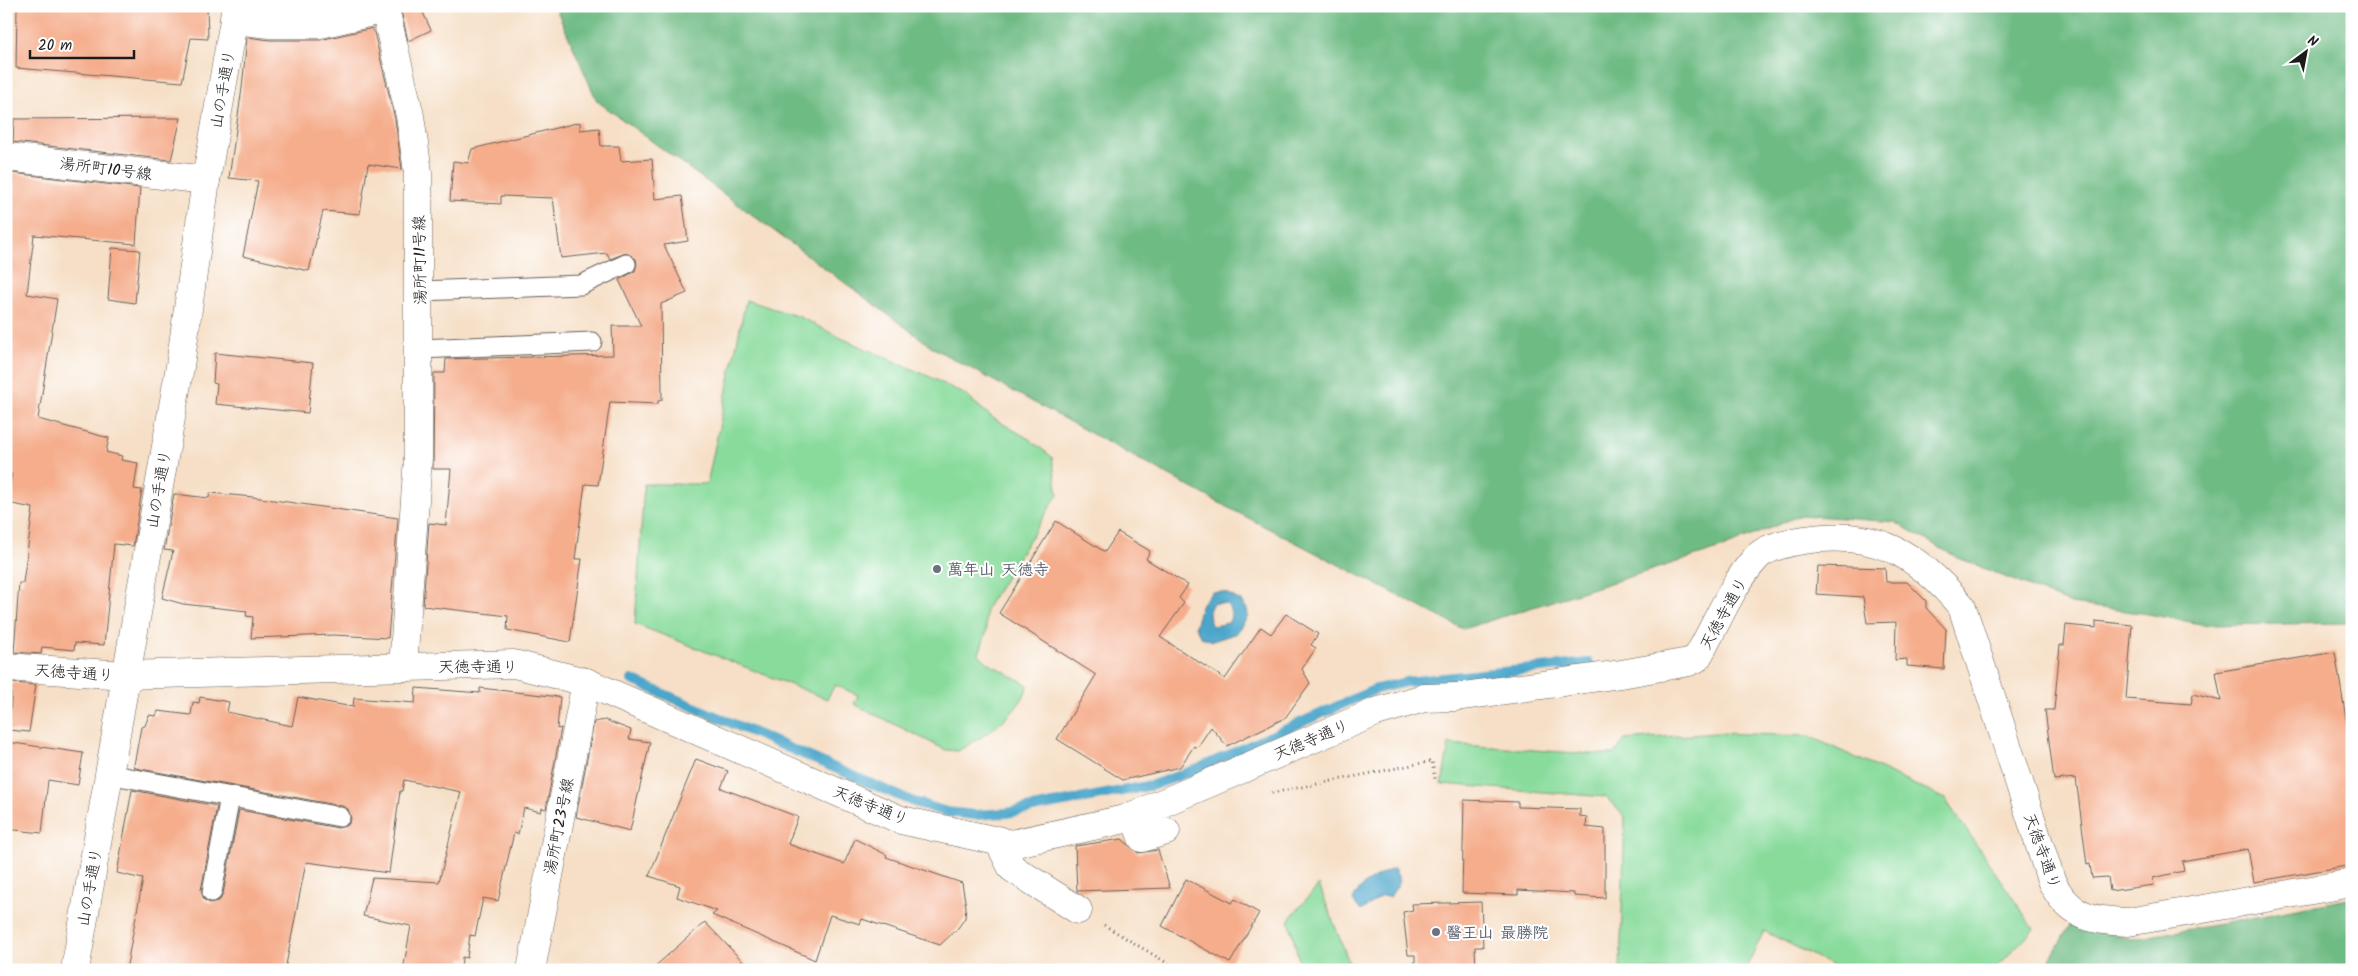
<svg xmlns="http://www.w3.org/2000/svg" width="2358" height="976" font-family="Kalam,'Klee One',sans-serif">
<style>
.green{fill:#89db9c;stroke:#527c5c}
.forest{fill:#6ebb84;stroke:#456c50}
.water{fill:#4ca6ca;stroke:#346173;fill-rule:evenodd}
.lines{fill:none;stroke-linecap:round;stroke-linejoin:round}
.stream{stroke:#4ca6ca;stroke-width:10}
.building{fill:#f5ad8c}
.lane-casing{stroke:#686058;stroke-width:21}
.street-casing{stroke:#686058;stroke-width:29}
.secondary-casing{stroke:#686058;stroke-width:29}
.path{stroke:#686058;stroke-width:3;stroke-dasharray:1 4;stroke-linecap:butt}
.lane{stroke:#fff;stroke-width:19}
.street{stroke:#fff;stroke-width:28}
.secondary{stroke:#fff;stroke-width:28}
.worship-dot{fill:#6b7280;stroke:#fff;stroke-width:2}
.labels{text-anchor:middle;stroke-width:4;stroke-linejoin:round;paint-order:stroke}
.street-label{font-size:16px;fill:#1c1c1c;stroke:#fff}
.worship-label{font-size:16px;font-weight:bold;fill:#5b616d;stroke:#fff;text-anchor:start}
</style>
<rect width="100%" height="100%" fill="#fff"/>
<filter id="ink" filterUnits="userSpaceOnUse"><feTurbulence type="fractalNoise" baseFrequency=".02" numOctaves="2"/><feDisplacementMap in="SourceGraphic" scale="10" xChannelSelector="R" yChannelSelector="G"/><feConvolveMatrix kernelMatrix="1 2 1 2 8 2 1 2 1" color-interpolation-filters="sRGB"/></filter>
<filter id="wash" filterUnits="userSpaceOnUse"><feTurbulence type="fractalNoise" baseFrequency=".0096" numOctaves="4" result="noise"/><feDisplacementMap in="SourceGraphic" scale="20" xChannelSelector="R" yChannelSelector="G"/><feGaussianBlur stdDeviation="1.12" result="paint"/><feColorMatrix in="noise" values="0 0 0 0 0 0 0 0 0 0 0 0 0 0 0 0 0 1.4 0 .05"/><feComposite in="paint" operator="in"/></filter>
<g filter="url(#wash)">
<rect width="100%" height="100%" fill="#f6dfc6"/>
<g class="green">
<path d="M 746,300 L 800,317 L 841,338 L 928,376 L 964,394 L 993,418 L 1029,439 L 1052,457 L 1058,494 L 986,609 L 986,633 L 979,654 L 987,662 L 1028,685 C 1020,715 984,736 958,751 L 946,750 L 854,704 L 858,695 L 835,685 L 827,699 L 635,624 L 644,484 L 707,484 Z"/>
<path d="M 1716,733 L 1809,736 L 1945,799 L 2034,929 L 1993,970 L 1841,970 L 1764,931 L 1745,970 L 1620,970 L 1625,817 L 1606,797 L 1442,784 L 1449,744 L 1590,754 L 1615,754 L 1624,740 Z"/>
<path d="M 1319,885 L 1352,970 L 1301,970 L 1289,919 Z"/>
</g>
<g class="forest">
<path d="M 555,6 L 2352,6 L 2352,623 L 2206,625 L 2148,614 L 2071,604 L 1956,557 L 1895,522 L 1801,515 L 1725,547 L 1463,629 L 1227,507 L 935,349 L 597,101 Z"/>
<path d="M 2352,898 L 2352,970 L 2044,970 L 2070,925 L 2132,939 L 2232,922 Z"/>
</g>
<g class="water">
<path d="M 1212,592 L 1224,592 L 1241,601 L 1247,609 L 1248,616 L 1237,633 L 1213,641 L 1201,637 L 1195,626 L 1202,603 ZM 1216,603 L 1226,604 C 1232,609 1232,618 1228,623 L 1213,626 L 1210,623 L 1209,611 L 1212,604 Z"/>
<path d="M 1394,868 L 1400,881 L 1390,897 L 1382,896 L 1361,911 L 1353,901 C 1358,884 1379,875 1394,868 Z"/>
</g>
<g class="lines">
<path class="stream" d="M 632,680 L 911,801 L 947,812 L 975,815 L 1006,813 L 1153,785 L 1197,769 L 1376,689 L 1406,682 L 1589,663"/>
</g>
<g id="blocks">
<g class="building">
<path d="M 17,6 L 207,6 L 208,39 L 191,38 L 182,82 L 16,68 Z"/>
<path d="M 266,6 L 327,6 L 318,8 L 271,8 Z"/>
<path d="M 400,6 L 420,6 L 431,30 L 408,41 Z"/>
<path d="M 373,28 L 395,119 L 402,169 L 368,164 L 360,214 L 323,211 L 309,271 L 243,256 L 258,181 L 229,178 L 242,88 L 247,37 L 270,40 L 320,40 Z"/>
<path d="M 181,118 L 171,160 L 13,142 L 14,119 Z"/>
<path d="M 580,122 L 580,130 L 599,128 L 601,146 L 619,146 L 621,161 L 652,159 L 655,199 L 682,196 L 688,241 L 664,245 L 687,293 L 661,304 L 662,400 L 658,401 L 658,404 L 610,402 L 598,485 L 585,484 L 575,559 L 582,559 L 570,642 L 507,630 L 508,616 L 423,606 L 429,523 L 446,525 L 451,469 L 433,469 L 434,373 L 445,373 L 446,359 L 613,355 L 612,326 L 641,326 L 619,280 L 635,271 L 637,264 L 636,259 L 626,253 L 610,259 L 607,253 L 561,258 L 553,198 L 501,196 L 501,204 L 450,201 L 453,161 L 468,163 L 472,149 Z"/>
<path d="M 12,173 L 140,188 L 136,244 L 34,235 L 27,294 L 57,299 L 38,419 L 109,438 L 106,452 L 122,456 L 121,460 L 138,463 L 134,489 L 142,490 L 133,546 L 114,544 L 104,645 L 75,643 L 74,650 L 42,647 L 41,654 L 14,652 L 19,583 L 23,583 L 33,508 L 7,503 L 12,474 L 6,473 L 6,183 L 12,184 Z"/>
<path d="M 112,248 L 140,250 L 135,303 L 108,299 Z"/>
<path d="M 215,353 L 313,363 L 308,413 L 215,404 L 217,384 L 213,383 Z"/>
<path d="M 210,493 L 253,497 L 398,518 L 388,638 L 334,635 L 251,638 L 253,617 L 246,616 L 247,611 L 183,604 L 162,598 L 173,551 L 164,550 L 174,494 L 209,498 Z"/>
<path d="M 1056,521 L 1105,552 L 1118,532 L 1150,551 L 1146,559 L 1188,585 L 1179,598 L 1184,603 L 1160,637 L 1225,679 L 1261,627 L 1271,634 L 1286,614 L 1318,634 L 1311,645 L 1316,648 L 1302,669 L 1310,683 L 1285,718 L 1227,746 L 1211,727 L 1197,748 L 1194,746 L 1180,767 L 1123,780 L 1057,739 L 1096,675 L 999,613 Z"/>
<path d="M 1818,566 L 1885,568 L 1886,582 L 1907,582 L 1926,601 L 1926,608 L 1946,629 L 1944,669 L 1907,666 L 1907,659 L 1895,660 L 1896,622 L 1867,623 L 1863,597 L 1816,594 Z"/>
<path d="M 2096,621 L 2132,625 L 2126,699 L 2191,704 L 2193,694 L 2221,701 L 2216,672 L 2335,652 L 2352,755 L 2352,865 L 2254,882 L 2248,849 L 2182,861 L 2184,871 L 2153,878 L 2154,885 L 2110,891 L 2108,877 L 2092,878 L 2090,864 L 2087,865 L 2076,778 L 2054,780 L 2045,710 L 2054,710 L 2060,645 L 2064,645 L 2066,625 L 2096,628 Z"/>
<path d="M 12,683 L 36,685 L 29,732 L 9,730 Z"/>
<path d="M 416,688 L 480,693 L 480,688 L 560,697 L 557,729 L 561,728 L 546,809 L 542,808 L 541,812 L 524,808 L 518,834 L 514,833 L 498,901 L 483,898 L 475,936 L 470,935 L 467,958 L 462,957 L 461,970 L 403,970 L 411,926 L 363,916 L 372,878 L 439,882 L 461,792 L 404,780 L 402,791 L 400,791 L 389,873 L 306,862 L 285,970 L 126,970 L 143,879 L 117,873 L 132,790 L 217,806 L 201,890 L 204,900 L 210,903 L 220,900 L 223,894 L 239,810 L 338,828 L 348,825 L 351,819 L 348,809 L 342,806 L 135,768 L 134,765 L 141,727 L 145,726 L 149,715 L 156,716 L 158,711 L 191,715 L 193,702 L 199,703 L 200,697 L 229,702 L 227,712 L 292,726 L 298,697 L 353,707 L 354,698 L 415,703 Z"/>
<path d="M 605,720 L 631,730 L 629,739 L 650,742 L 630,831 L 576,817 L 594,722 Z"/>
<path d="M 6,742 L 83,753 L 78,785 L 48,780 L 42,833 L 6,829 Z"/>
<path d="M 696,759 L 728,771 L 721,788 L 798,817 L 788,844 L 844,864 L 855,839 L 887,855 L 886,857 L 962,883 L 966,907 L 965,918 L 958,928 L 940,945 L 862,919 L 860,924 L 830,915 L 815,960 L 712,915 L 717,911 L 677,897 L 680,886 L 649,876 Z"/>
<path d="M 1464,800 L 1518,802 L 1518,807 L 1580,809 L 1580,816 L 1587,817 L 1586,827 L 1605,829 L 1605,898 L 1574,896 L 1574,893 L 1518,890 L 1518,895 L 1462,893 Z"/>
<path d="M 1122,839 L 1138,853 L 1158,850 L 1170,888 L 1077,891 L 1075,846 Z"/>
<path d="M 1186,879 L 1232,903 L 1235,899 L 1259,913 L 1230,963 L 1162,926 Z"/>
<path d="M 1481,902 L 1483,947 L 1475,947 L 1476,970 L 1415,970 L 1415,955 L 1408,955 L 1403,912 L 1413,910 L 1412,904 Z"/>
<path d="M 705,922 L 751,970 L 651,970 Z"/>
</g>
</g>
</g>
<g filter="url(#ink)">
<use href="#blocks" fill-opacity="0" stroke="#686058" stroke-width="1"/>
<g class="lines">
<defs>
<g id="lane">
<path d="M 419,291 L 581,285 L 626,264"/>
<path d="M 419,349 L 592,342"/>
<path d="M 108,774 L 340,817"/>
<path d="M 212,892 L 230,797"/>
</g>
<g id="street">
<path d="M 234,20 L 270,24 L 320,24 L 385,9 L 410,116 L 418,172 L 418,458 L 403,667"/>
<path d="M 6,157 L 206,180"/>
<path d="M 1134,815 L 1142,838 L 1166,831"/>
<path d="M 998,840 L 1012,868 L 1078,910"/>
<path d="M 75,970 L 180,366 L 206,180 L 234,20 L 235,6"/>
<path d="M 531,970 L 586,682"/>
</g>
<path id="secondary" d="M 6,667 L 125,675 L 514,664 L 586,682 L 901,820 L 1011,844 L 1125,819 L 1376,712 L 1424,698 L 1456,697 L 1621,674 L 1689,662 L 1697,658 C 1717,624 1730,586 1757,557 C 1767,547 1790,542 1804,540 C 1875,529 1917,553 1962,607 L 2051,880 C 2068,916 2091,921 2128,922 L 2352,883"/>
</defs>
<use href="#lane" class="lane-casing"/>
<use href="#street" class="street-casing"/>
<use href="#secondary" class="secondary-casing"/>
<g class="path">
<path d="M 1272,793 L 1432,761 L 1435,779"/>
<path d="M 1104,925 L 1172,966"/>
</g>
<use href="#lane" class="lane"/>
<use href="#street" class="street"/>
<use href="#secondary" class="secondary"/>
</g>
</g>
<g class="worship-dot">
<circle cx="937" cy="569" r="5"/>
<circle cx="1436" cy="932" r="5"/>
</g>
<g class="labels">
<g class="street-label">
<text transform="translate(222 89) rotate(-80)" y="6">山の手通り</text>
<text transform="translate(106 168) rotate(7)" y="6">湯所町10号線</text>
<text transform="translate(419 260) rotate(-91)" y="6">湯所町11号線</text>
<text transform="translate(158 489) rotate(-80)" y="6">山の手通り</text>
<text transform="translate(1723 613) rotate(-61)" y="6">天徳寺通り</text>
<text x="478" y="672">天徳寺通り</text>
<text transform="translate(74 672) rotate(4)" y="6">天徳寺通り</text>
<text transform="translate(1311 739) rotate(-23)" y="6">天徳寺通り</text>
<text transform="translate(871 805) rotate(22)" y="6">天徳寺通り</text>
<text transform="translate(558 826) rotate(-79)" y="6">湯所町23号線</text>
<text transform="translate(2043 851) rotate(70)" y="6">天徳寺通り</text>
<text transform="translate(89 887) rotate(-80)" y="6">山の手通り</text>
</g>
<g class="worship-label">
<text x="947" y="575">萬年山 天徳寺</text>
<text x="1446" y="938">醫王山 最勝院</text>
</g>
</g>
<rect width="2358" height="976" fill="none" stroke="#fff" stroke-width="25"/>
<g transform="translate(2306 52) rotate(32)" stroke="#ffffff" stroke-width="4" paint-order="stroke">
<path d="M0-4L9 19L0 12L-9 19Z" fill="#1c1c1c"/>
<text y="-8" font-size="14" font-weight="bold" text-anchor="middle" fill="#1c1c1c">N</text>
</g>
<path d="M30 50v8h104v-8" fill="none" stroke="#1c1c1c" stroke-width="2.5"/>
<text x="38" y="50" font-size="15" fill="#1c1c1c" stroke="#ffffff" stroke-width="4" paint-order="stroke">20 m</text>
</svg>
